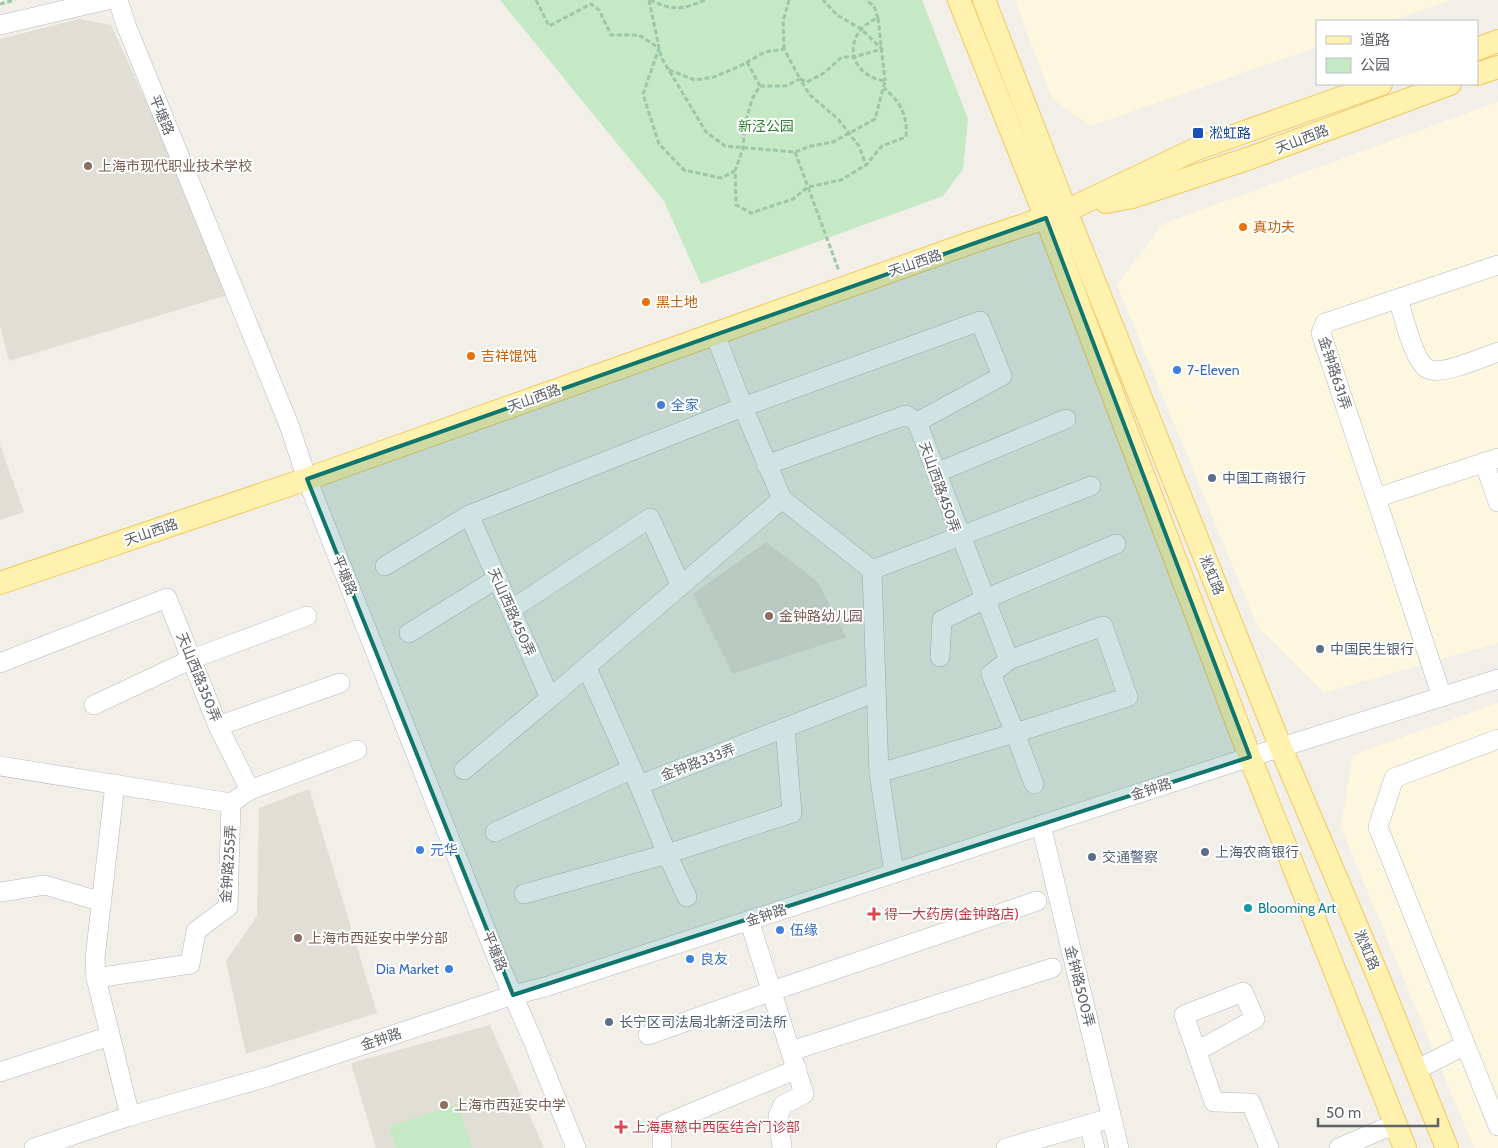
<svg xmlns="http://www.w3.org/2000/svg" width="1498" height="1148" font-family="Cabin,'Noto Sans SC',sans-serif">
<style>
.commercial{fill:#fef7e0}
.education{fill:#e1ded6}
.green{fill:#c5e8c5}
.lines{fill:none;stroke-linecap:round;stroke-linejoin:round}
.minor-casing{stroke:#b5b8bc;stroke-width:20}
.major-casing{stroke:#f2c960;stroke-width:24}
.path{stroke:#9cc7a9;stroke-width:3;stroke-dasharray:5 2.5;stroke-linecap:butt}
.minor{stroke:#fff;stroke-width:19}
.major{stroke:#fff2af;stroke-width:22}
.marked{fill:#0f766e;fill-opacity:0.2;stroke:#0f766e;stroke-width:4;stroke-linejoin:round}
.transit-dot{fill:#1a4fb4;stroke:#fff;stroke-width:2}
.education-dot{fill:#8d6e63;stroke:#fff;stroke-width:2}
.food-dot{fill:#e8710a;stroke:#fff;stroke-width:2}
.shop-dot{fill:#3f7fe0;stroke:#fff;stroke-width:2}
.service-dot{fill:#5c6f8a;stroke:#fff;stroke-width:2}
.culture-dot{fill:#0f9aa8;stroke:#fff;stroke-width:2}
.health-dot{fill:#e0444e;stroke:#fff;stroke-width:2}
.labels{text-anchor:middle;stroke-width:4;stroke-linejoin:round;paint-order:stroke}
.street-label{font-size:14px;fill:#5f6368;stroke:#fff}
.park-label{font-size:14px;fill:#348238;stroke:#fff}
.transit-label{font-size:14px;fill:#164399;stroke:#fff;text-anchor:start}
.education-label{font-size:14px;fill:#785e54;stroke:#fff;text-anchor:start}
.food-label{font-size:14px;fill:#c56008;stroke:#fff;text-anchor:start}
.shop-label{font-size:14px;fill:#366cbe;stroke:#fff;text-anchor:start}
.service-label{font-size:14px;fill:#4e5e75;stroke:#fff;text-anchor:start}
.culture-label{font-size:14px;fill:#0d838f;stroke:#fff;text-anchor:start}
.health-label{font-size:14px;fill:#be3a42;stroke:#fff;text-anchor:start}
</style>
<rect width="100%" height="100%" fill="#f1efe8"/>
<g class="commercial">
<path d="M 1015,0 L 1452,0 L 1391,21 L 1317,21 L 1317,47 L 1090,126 L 1052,98 Z"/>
<path d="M 1498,102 L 1498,643 L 1324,693 L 1258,627 L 1117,285 L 1163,224 Z"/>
<path d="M 1498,703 L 1498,1148 L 1474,1148 L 1341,827 L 1353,755 Z"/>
</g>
<g class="education">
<path d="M 79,19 L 111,25 L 234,293 L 9,361 L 0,326 L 0,39 Z"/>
<path d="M 0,445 L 24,512 L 0,520 Z"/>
<path d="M 766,542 L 818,582 L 846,637 L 733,674 L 693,594 Z"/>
<path d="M 309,789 L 377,1013 L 246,1054 L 226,961 L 257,916 L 259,808 Z"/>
<path d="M 490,1025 L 544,1148 L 376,1148 L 351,1063 Z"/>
</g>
<g class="green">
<path d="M 500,0 L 922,0 L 968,119 L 963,169 L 943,196 L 701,284 L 664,201 Z"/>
<path d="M 458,1104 L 472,1148 L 396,1148 L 389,1126 Z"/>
</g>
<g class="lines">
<defs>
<g id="minor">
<path d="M 118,0 L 126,25 L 289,425 L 307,479 L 501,968 L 533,1041 L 576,1148"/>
<path d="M 0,25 L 107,0"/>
<path d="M 1398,299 C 1403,314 1414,363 1428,369 C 1441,376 1483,357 1498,352"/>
<path d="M 715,334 L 743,407 L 782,499 L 872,570 L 1091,486"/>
<path d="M 1484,462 L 1498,502"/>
<path d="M 766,465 L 906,415 L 917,422 L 1009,660 L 991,674 L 1015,733 L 879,773"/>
<path d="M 936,473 L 1066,419"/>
<path d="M 1376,498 L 1321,333 L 1325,323 L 1498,265"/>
<path d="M 782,499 L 550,698 L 469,515 L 743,407 L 980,321 L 1002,376 L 917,422"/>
<path d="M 385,566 L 469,515"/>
<path d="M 872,570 L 879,773 L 894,873"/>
<path d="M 512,609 L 650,518 L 681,586"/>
<path d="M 409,633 L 498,578"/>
<path d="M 940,657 L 942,620 L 985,599 L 1116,544"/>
<path d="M 1009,660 L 1103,626 L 1128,697 L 1015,733 L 1034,784"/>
<path d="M 0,663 L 167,598 L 218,726 L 250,790 L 231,803 L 0,766"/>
<path d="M 587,668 L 639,785 L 876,692"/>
<path d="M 1442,697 L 1376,498 L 1498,458"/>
<path d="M 94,705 L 192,659 L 307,616"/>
<path d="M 218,726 L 340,683"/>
<path d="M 1498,739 L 1394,778 L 1378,827 L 1498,1126"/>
<path d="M 464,770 L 550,698"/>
<path d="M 115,784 L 95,958 L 96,978 L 130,1116"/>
<path d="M 639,785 L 667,854 L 687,897"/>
<path d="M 250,790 L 357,750"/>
<path d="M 1041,825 L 1119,1148"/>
<path d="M 495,832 L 632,769"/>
<path d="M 0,892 L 45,885 L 102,902"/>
<path d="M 524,894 L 667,854 L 792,813 L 785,728"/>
<path d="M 749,920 L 804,1094 L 783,1105 L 778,1116 L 782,1148"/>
<path d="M 96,978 L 190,964 L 196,931 L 228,907 L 231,803"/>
<path d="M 648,1035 L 772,991 L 1037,901"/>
<path d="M 791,1051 L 1052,968"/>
<path d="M 1197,1051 L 1255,1019 L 1243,992 L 1184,1015 L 1214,1102 L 1251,1103 L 1269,1148"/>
<path d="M 1416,1070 L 1465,1045"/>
<path d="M 0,1072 L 110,1036"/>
<path d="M 665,1124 L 797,1069"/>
<path d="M 1089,1124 L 1095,1148"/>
<path d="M 34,1148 L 130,1116 L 267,1077 L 513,995 L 545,987 L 1250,757 L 1498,679"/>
<path d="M 662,1148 L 662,1139"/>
<path d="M 1006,1148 L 1111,1118"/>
<path d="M 1339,1148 L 1383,1129 L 1396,1126"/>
</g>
<g id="major">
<path d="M 959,0 L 1046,218 L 1250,757 L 1405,1148"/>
<path d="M 984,0 L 1066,211 L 1281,748 L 1377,974 L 1447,1148"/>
<path d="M 1477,49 L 1498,41"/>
<path d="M 1477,74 L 1498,67"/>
<path d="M 1106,202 L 1132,197 L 1250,158 L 1450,84"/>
<path d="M 0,583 L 307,479 L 970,243 L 1066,211 L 1196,149 L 1381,84"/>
</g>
</defs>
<use href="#minor" class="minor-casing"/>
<use href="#major" class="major-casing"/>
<g class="path">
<path d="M 536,0 L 549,26 L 591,4 L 599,10 L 611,35 L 639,35 L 659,48 L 643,94 L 659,144 L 684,170 L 721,178 L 735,171"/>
<path d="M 649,0 L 661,57 L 706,132 L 725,146 L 795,152 L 811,146 L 833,142 L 875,119 L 885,81 C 846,75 842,32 878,18 L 874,6 L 866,0"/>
<path d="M 650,0 C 674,11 681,10 705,0"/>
<path d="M 0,4 L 15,0"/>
<path d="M 878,18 L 885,81"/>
<path d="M 784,49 L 783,21 L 789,0"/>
<path d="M 747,62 L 760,86 L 752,99 L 745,125 L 743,148 L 735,171 L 736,205 L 751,213 L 793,199 L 808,187 L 841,180 L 866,165"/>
<path d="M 669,70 L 695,80 L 714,77 L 740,66 L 765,52 L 784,49 L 800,79 L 807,82 L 824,73 L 842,57 L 854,57 L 882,49 L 861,29 L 837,15 L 823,0"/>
<path d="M 760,86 L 786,86 L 800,79 L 810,95 L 838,119 L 859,146 L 866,165 L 882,146 L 906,137 C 908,115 900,102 884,88"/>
<path d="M 795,152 L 839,271"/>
</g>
<use href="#minor" class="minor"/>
<use href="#major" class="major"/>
</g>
<path class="marked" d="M 1046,218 L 1250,757 L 513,995 L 307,479 Z"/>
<rect class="transit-dot" x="1192" y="127" width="12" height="12" rx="2.5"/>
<g class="education-dot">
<circle cx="88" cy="166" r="5"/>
<circle cx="769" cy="616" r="5"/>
<circle cx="298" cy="938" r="5"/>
<circle cx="444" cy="1105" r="5"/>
</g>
<g class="food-dot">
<circle cx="1243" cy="227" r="5"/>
<circle cx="646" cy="302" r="5"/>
<circle cx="471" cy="356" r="5"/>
</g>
<g class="shop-dot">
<circle cx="1177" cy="370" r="5"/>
<circle cx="661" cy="405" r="5"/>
<circle cx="420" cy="850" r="5"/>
<circle cx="780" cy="930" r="5"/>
<circle cx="690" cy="959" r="5"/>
<circle cx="449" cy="969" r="5"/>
</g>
<g class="service-dot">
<circle cx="1212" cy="478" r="5"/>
<circle cx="1320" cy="649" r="5"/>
<circle cx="1205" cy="852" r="5"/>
<circle cx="1092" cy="857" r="5"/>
<circle cx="609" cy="1022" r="5"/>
</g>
<circle class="culture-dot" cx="1248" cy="908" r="5"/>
<g class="health-dot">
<path d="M871.5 906.5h5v5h5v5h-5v5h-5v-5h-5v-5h5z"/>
<path d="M618.5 1119.5h5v5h5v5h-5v5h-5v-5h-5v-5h5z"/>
</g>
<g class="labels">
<g class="street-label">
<text transform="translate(162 115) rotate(68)" y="5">平塘路</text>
<text transform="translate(1302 139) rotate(-21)" y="5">天山西路</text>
<text transform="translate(915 263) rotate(-19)" y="5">天山西路</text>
<text transform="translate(1335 373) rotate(72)" y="5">金钟路631弄</text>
<text transform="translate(534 398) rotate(-20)" y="5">天山西路</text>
<text transform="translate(940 487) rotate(70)" y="5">天山西路450弄</text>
<text transform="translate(151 532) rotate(-19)" y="5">天山西路</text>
<text transform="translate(345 575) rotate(68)" y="5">平塘路</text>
<text transform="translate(1212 575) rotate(68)" y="5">淞虹路</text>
<text transform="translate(512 612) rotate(66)" y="5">天山西路450弄</text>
<text transform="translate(199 677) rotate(68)" y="5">天山西路350弄</text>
<text transform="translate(698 762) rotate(-21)" y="5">金钟路333弄</text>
<text transform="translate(1151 789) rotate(-18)" y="5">金钟路</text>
<text transform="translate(228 864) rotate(-86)" y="5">金钟路255弄</text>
<text transform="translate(766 915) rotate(-18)" y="5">金钟路</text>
<text transform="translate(1367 950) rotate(67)" y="5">淞虹路</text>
<text transform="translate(495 951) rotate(68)" y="5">平塘路</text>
<text transform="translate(1080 986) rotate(76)" y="5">金钟路500弄</text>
<text transform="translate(381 1039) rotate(-18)" y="5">金钟路</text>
</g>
<g class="park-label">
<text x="766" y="131">新泾公园</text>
</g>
<g class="transit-label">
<text x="1209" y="138">淞虹路</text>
</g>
<g class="education-label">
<text x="98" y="171">上海市现代职业技术学校</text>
<text x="779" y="621">金钟路幼儿园</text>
<text x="308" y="943">上海市西延安中学分部</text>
<text x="454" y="1110">上海市西延安中学</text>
</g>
<g class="food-label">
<text x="1253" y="232">真功夫</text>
<text x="656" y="307">黑土地</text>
<text x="481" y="361">吉祥馄饨</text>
</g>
<g class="shop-label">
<text x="1187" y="375">7-Eleven</text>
<text x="671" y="410">全家</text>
<text x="430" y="855">元华</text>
<text x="790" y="935">伍缘</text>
<text x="700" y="964">良友</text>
<text x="439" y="974" text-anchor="end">Dia Market</text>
</g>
<g class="service-label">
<text x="1222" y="483">中国工商银行</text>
<text x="1330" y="654">中国民生银行</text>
<text x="1215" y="857">上海农商银行</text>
<text x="1102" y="862">交通警察</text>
<text x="619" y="1027">长宁区司法局北新泾司法所</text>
</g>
<g class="culture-label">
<text x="1258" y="913">Blooming Art</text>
</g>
<g class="health-label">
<text x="884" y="919">得一大药房(金钟路店)</text>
<text x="632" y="1132">上海惠慈中西医结合门诊部</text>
</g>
</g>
<rect x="1316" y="20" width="162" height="65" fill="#ffffff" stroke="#bfc1c3"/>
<rect x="1326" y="36" width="25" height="8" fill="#fff2af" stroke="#bfc1c3"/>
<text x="1360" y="45" font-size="15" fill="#5f6368">道路</text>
<rect x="1326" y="58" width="25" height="15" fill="#c5e8c5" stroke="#bfc1c3"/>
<text x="1360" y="70" font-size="15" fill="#5f6368">公园</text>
<path d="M1318 1118v8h120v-8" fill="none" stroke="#5f6368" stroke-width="2.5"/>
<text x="1326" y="1118" font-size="15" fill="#5f6368" stroke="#ffffff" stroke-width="4" paint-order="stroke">50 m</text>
</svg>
